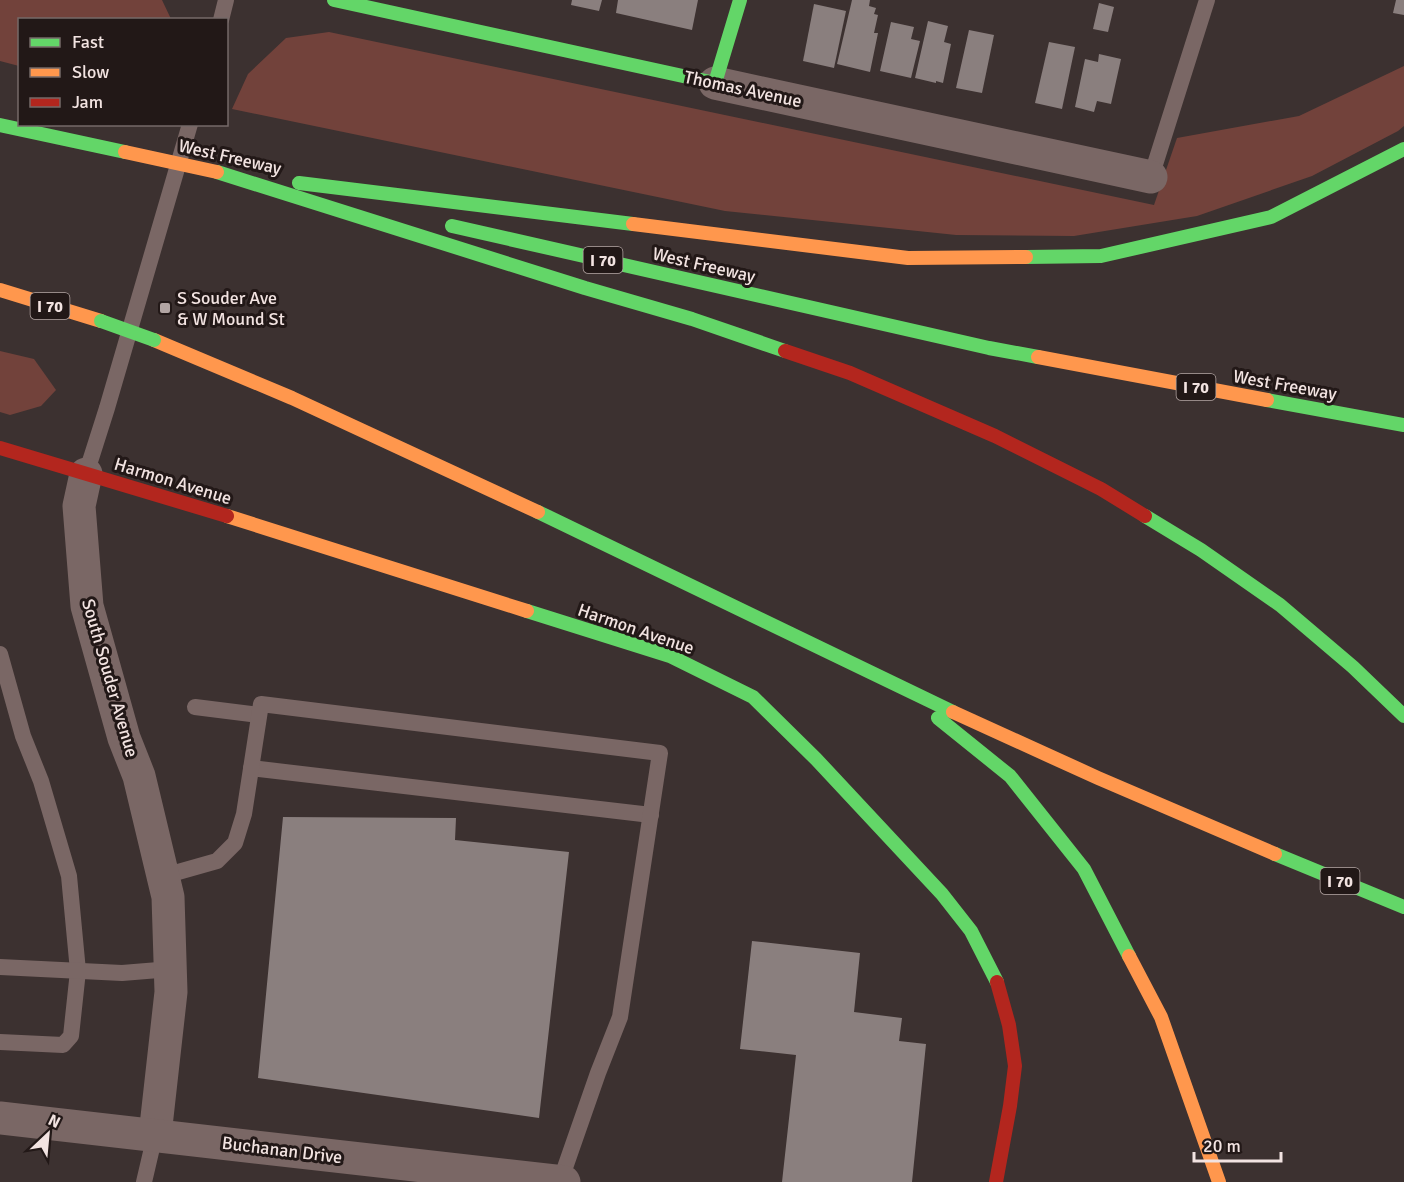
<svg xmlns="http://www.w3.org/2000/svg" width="1404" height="1182" font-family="Signika,sans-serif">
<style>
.green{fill:#72423b}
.building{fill:#8a7f7e}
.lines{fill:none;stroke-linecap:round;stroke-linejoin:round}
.lane{stroke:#7a6765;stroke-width:16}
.street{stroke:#7a6765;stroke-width:33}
.fast{stroke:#63d668;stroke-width:14}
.slow{stroke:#ff974d;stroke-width:14}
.jam{stroke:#b3261e;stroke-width:14}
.fast-bridge{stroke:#63d668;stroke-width:14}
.slow-bridge{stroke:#ff974d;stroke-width:14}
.poi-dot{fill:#b2a5a3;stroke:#221817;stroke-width:2}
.labels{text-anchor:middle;stroke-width:6;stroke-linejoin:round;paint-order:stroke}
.shield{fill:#221817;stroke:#b4a6a4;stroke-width:1.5}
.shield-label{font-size:16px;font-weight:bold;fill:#f2e3e1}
.street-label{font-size:18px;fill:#f2e3e1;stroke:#221817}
.poi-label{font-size:18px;fill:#f2e3e1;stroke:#221817;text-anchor:start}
</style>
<rect width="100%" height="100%" fill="#3c3130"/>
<g class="green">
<path d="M 0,0 L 162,0 L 171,19 L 20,20 L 19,66 L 0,61 Z"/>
<path d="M 329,32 L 1154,205 L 1177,138 L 1299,116 L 1404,66 L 1404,126 L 1398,131 L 1312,176 L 1197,216 L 1074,236 L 956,235 L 725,211 L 232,109 L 248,74 L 286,38 Z"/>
<path d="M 0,351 L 34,359 L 56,390 L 41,406 L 10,415 L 0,412 Z"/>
</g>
<g class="building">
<path d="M 572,0 L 602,0 L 599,11 L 571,5 Z"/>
<path d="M 618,0 L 698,0 L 692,30 L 616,13 Z"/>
<path d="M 852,0 L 870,0 L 869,6 L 876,8 L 874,14 L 878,15 L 874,33 L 878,33 L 870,72 L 837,64 Z"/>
<path d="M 1396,0 L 1404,0 L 1404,15 L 1393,13 Z"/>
<path d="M 1099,3 L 1114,7 L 1108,32 L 1093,29 Z"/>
<path d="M 814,4 L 846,11 L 834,68 L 803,61 Z"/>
<path d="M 928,21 L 948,26 L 944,42 L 951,44 L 943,83 L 936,81 L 936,83 L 915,78 Z"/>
<path d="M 891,22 L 914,27 L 911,39 L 920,41 L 911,78 L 880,71 Z"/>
<path d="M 969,30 L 994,35 L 982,93 L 956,88 Z"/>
<path d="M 1049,42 L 1075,47 L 1062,109 L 1035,103 Z"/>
<path d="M 1099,54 L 1121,59 L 1111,104 L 1097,101 L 1094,112 L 1075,107 L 1085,59 L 1098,62 Z"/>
<path d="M 283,817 L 456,818 L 455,840 L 569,852 L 539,1118 L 258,1078 Z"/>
<path d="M 752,941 L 860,953 L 854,1012 L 902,1018 L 899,1041 L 926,1044 L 912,1182 L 782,1182 L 796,1055 L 740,1049 Z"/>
</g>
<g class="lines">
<g class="lane">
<path d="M 221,20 L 226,0"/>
<path d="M 1151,177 L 1207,0"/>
<path d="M 86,474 L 107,408 L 190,124"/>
<path d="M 0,654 L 23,736 L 41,781 L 69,876 L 78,971 L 71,1036 L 63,1045 L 0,1042"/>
<path d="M 195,707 L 259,715"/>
<path d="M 251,768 L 651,815"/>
<path d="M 164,876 L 217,861 L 235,843 L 244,814 L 261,704 L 660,753 L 620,1017 L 598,1073 L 560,1182"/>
<path d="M 0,967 L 122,973 L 171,969"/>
<path d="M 144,1182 L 155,1135"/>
</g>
<g class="street">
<path d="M 715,83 L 1151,177"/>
<path d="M 86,474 L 79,506 L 87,606 L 124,738 L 139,776 L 168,897 L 171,992 L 155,1135"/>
<path d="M 0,1118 L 564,1182"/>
</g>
<g class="fast">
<path d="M 334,0 L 715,83 L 740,0"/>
<path d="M 0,125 L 125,152"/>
<path d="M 217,172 L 585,288 L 692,319 L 785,351"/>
<path d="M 299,183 L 633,224"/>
<path d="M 452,226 L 989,348 L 1038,357"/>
<path d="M 1026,257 L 1101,256 L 1271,217 L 1404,149"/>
<path d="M 1267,400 L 1404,425"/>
<path d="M 538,512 L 953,712"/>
<path d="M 1145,516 L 1201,550 L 1280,605 L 1353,667 L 1404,716"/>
<path d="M 527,611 L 670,656 L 753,697 L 816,759 L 942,894 L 971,931 L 997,982"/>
<path d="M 938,718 L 1010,776 L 1084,869 L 1129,956"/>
<path d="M 1275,854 L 1404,907"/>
</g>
<g class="slow">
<path d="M 633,224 L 908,258 L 1026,257"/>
<path d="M 0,290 L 101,321"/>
<path d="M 154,340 L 292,398 L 538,512"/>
<path d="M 1038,357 L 1267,400"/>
<path d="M 227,516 L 527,611"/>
<path d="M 953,712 L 1098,778 L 1275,854"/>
<path d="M 1129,956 L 1161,1017 L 1219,1182"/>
</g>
<g class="jam">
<path d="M 785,351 L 850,373 L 995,436 L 1101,489 L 1145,516"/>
<path d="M 0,448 L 227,516"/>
<path d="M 996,1182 L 1010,1106 L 1015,1066 L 1009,1025 L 997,982"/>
</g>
<path class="fast-bridge" d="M 101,321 L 154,340"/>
<path class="slow-bridge" d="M 125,152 L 217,172"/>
</g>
<rect class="poi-dot" x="159" y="302" width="12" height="12" rx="3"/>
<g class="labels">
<g class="shield">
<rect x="583.5" y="247" width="39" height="26" rx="4.5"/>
<rect x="30.5" y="293" width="39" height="26" rx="4.5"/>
<rect x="1176.5" y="374" width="39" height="26" rx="4.5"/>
<rect x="1320.5" y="868" width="39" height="26" rx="4.5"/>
</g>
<g class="shield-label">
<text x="603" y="266">I 70</text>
<text x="50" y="312">I 70</text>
<text x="1196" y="393">I 70</text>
<text x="1340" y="887">I 70</text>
</g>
<g class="street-label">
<text transform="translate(743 89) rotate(12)" y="6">Thomas Avenue</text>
<text transform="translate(230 157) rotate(13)" y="6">West Freeway</text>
<text transform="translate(704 265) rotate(13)" y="6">West Freeway</text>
<text transform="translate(1285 385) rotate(10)" y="6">West Freeway</text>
<text transform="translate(173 481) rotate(17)" y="6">Harmon Avenue</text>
<text transform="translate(636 629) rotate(19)" y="6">Harmon Avenue</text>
<text transform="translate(110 678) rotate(74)" y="6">South Souder Avenue</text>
<text transform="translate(282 1150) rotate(7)" y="6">Buchanan Drive</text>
</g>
<g class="poi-label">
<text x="177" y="304">S Souder Ave<tspan x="177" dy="21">&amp; W Mound St</tspan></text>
</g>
</g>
<rect x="18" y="18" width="210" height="108" fill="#221817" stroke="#756968" stroke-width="1.5"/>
<rect x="30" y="38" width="30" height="9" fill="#63d668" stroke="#756968" stroke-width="1.5"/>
<text x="72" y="48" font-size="18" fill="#f2e3e1">Fast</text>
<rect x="30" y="68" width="30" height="9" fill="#ff974d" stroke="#756968" stroke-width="1.5"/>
<text x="72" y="78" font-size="18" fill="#f2e3e1">Slow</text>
<rect x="30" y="98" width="30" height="9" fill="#b3261e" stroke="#756968" stroke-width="1.5"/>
<text x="72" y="108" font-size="18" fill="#f2e3e1">Jam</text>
<g transform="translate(48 1134) rotate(26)" stroke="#221817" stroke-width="4.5" paint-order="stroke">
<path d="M0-4.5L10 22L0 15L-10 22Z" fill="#f2e3e1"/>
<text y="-9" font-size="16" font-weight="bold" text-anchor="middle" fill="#f2e3e1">N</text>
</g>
<path d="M1194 1152v9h87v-9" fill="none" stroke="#f2e3e1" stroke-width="3"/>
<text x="1203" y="1152" font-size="18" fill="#f2e3e1" stroke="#221817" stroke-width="4.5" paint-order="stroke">20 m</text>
</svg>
